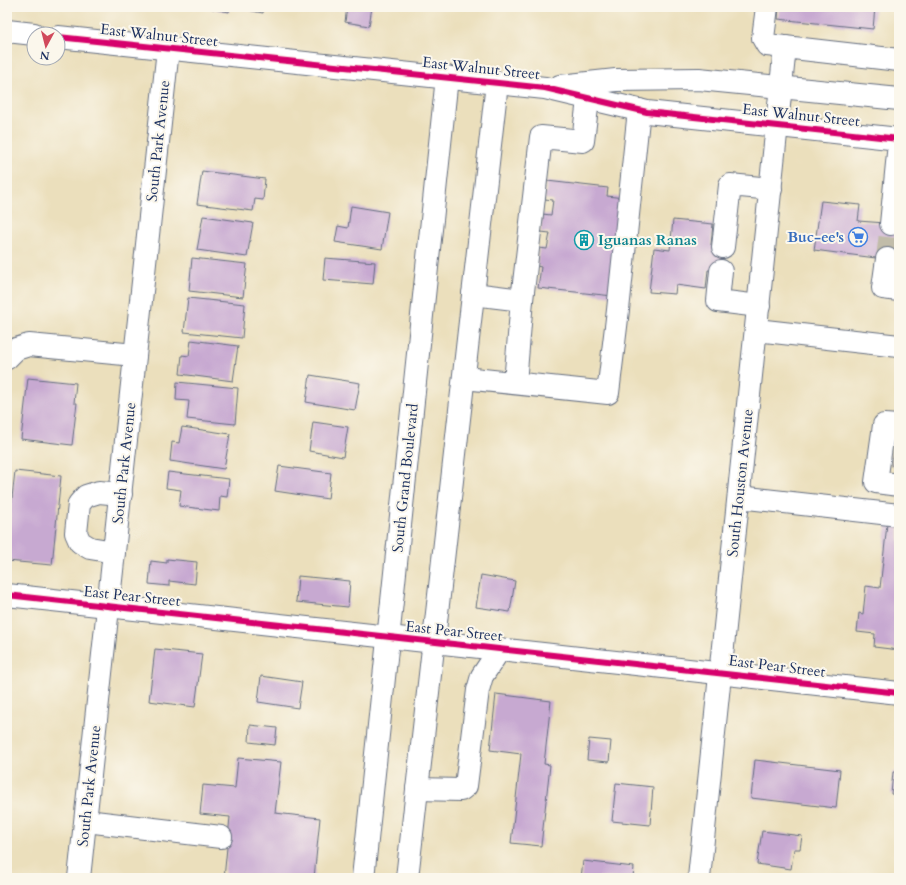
<svg xmlns="http://www.w3.org/2000/svg" width="906" height="885" font-family="Cardo,serif">
<style>
.building{fill:#c7a9d1}
.lines{fill:none;stroke-linecap:round;stroke-linejoin:round}
.minor-tunnel{stroke:#c1bca9;stroke-width:22;stroke-dasharray:22 11;stroke-linecap:butt}
.minor-casing{stroke:#646d7f;stroke-width:24}
.minor{stroke:#fff;stroke-width:22}
.cycleway-casing{stroke:#fbf7ec;stroke-width:8}
.cycleway{stroke:#d6006c;stroke-width:6}
.labels{text-anchor:middle;stroke-width:4;stroke-linejoin:round;paint-order:stroke}
.street-label{font-size:15px;fill:#1b2f5e;stroke:#fbf7ec}
.shop-label{font-size:15px;font-weight:bold;fill:#366cbe;stroke:#fbf7ec;text-anchor:end}
.culture-label{font-size:15px;font-weight:bold;fill:#0d838f;stroke:#fbf7ec;text-anchor:start}
</style>
<rect width="100%" height="100%" fill="#fbf7ec"/>
<filter id="ink" filterUnits="userSpaceOnUse"><feTurbulence type="fractalNoise" baseFrequency=".025" numOctaves="2"/><feDisplacementMap in="SourceGraphic" scale="8" xChannelSelector="R" yChannelSelector="G"/><feConvolveMatrix kernelMatrix="1 2 1 2 8 2 1 2 1" color-interpolation-filters="sRGB"/></filter>
<filter id="wash" filterUnits="userSpaceOnUse"><feTurbulence type="fractalNoise" baseFrequency=".012" numOctaves="4" result="noise"/><feDisplacementMap in="SourceGraphic" scale="16" xChannelSelector="R" yChannelSelector="G"/><feGaussianBlur stdDeviation="0.9" result="paint"/><feColorMatrix in="noise" values="0 0 0 0 0 0 0 0 0 0 0 0 0 0 0 0 0 1.4 0 .05"/><feComposite in="paint" operator="in"/></filter>
<g filter="url(#wash)">
<rect width="100%" height="100%" fill="#ebdfbc"/>
<g id="blocks">
<g class="building">
<path d="M 204,7 L 230,7 L 229,12 Z"/>
<path d="M 232,7 L 264,7 L 263,13 Z"/>
<path d="M 347,7 L 372,7 L 369,26 L 345,22 Z"/>
<path d="M 779,7 L 875,7 L 873,29 L 778,19 Z"/>
<path d="M 202,171 L 265,179 L 263,200 L 255,199 L 253,211 L 197,204 Z"/>
<path d="M 547,181 L 608,188 L 607,196 L 624,198 L 613,296 L 538,288 L 541,267 L 537,266 L 539,248 L 547,249 L 550,233 L 541,232 L 542,214 L 551,215 L 553,200 L 545,199 Z"/>
<path d="M 821,201 L 860,205 L 858,221 L 899,224 L 899,261 L 814,250 Z"/>
<path d="M 351,206 L 388,212 L 382,249 L 335,242 L 338,226 L 348,228 Z"/>
<path d="M 203,216 L 253,223 L 247,257 L 197,250 Z"/>
<path d="M 673,220 L 713,224 L 711,245 L 725,247 L 723,271 L 708,270 L 706,289 L 676,285 L 675,294 L 649,292 L 654,248 L 670,250 Z"/>
<path d="M 192,258 L 247,264 L 243,297 L 189,291 Z"/>
<path d="M 325,258 L 375,262 L 373,284 L 323,280 Z"/>
<path d="M 188,298 L 245,304 L 242,338 L 184,332 Z"/>
<path d="M 191,340 L 238,346 L 233,381 L 180,374 L 182,355 L 189,356 Z"/>
<path d="M 310,375 L 360,383 L 355,410 L 306,402 Z"/>
<path d="M 28,378 L 76,383 L 74,403 L 77,403 L 72,445 L 21,439 Z"/>
<path d="M 177,382 L 238,388 L 235,424 L 187,419 L 189,401 L 176,400 Z"/>
<path d="M 313,422 L 348,427 L 343,457 L 309,451 Z"/>
<path d="M 182,427 L 230,434 L 224,469 L 170,461 L 172,442 L 179,443 Z"/>
<path d="M 895,445 L 899,445 L 899,466 L 892,466 Z"/>
<path d="M 279,466 L 331,473 L 328,499 L 275,491 Z"/>
<path d="M 15,471 L 61,476 L 52,565 L 7,561 L 7,543 Z"/>
<path d="M 168,472 L 229,479 L 227,497 L 220,496 L 219,511 L 179,506 L 181,490 L 166,488 Z"/>
<path d="M 887,524 L 899,526 L 899,650 L 874,647 L 875,634 L 857,632 L 859,613 L 863,614 L 866,586 L 880,588 Z"/>
<path d="M 167,559 L 197,562 L 195,584 L 169,581 L 169,586 L 149,584 L 151,561 L 167,563 Z"/>
<path d="M 481,575 L 515,581 L 510,612 L 476,607 Z"/>
<path d="M 298,576 L 350,581 L 348,607 L 296,602 Z"/>
<path d="M 155,649 L 202,654 L 195,707 L 149,701 Z"/>
<path d="M 261,676 L 302,682 L 298,708 L 258,702 Z"/>
<path d="M 496,694 L 551,701 L 544,764 L 550,765 L 541,846 L 511,843 L 521,754 L 490,750 Z"/>
<path d="M 250,725 L 277,728 L 275,745 L 249,742 Z"/>
<path d="M 589,739 L 611,741 L 609,762 L 587,760 Z"/>
<path d="M 238,758 L 281,762 L 275,813 L 320,818 L 314,878 L 224,878 L 230,817 L 200,814 L 203,785 L 235,788 Z"/>
<path d="M 755,760 L 840,770 L 836,808 L 751,798 Z"/>
<path d="M 893,772 L 899,772 L 899,795 L 891,794 Z"/>
<path d="M 616,783 L 653,787 L 650,825 L 612,821 Z"/>
<path d="M 762,831 L 802,836 L 800,849 L 794,849 L 791,869 L 757,864 Z"/>
<path d="M 583,861 L 634,867 L 633,878 L 581,878 Z"/>
</g>
</g>
</g>
<g filter="url(#ink)">
<use href="#blocks" fill-opacity="0" stroke="#646d7f" stroke-width="1"/>
<g class="lines">
<path class="minor-tunnel" d="M 887,259 L 891,224"/>
<defs>
<g id="minor">
<path d="M 767,7 L 763,38 L 767,45 L 899,60"/>
<path d="M 7,31 L 34,34"/>
<path d="M 58,37 L 545,88 L 647,112 L 899,139"/>
<path d="M 560,86 L 616,80 L 699,79 L 899,99"/>
<path d="M 891,224 L 899,143"/>
<path d="M 723,247 L 730,185 L 771,189"/>
<path d="M 887,259 L 883,288 L 899,290"/>
<path d="M 721,271 L 718,301 L 759,306"/>
<path d="M 473,294 L 522,300"/>
<path d="M 756,330 L 899,346"/>
<path d="M 7,358 L 16,349 L 29,345 L 135,355"/>
<path d="M 464,378 L 608,393 L 618,310 L 639,110"/>
<path d="M 515,383 L 522,300 L 541,137 L 583,141 L 590,83"/>
<path d="M 899,426 L 884,425 L 876,482 L 899,485"/>
<path d="M 739,497 L 899,515"/>
<path d="M 114,552 L 90,548 L 80,542 L 76,533 L 79,504 L 86,496 L 99,492 L 121,494"/>
<path d="M 7,595 L 899,693"/>
<path d="M 417,789 L 461,790 L 466,786 L 478,690 L 482,676 L 500,649"/>
<path d="M 86,821 L 221,837"/>
<path d="M 79,878 L 168,49"/>
<path d="M 363,878 L 447,77"/>
<path d="M 407,878 L 497,83"/>
<path d="M 699,878 L 785,47"/>
</g>
</defs>
<use href="#minor" class="minor-casing"/>
<use href="#minor" class="minor"/>
<defs>
<g id="cycleway">
<path d="M 58,37 L 545,88 L 647,112 L 899,139"/>
<path d="M 7,595 L 899,693"/>
</g>
</defs>
<use href="#cycleway" class="cycleway-casing"/>
<use href="#cycleway" class="cycleway"/>
</g>
</g>
<defs>
<symbol id="supermarket-ring" viewBox="-11 -11 22 22"><circle r="9.5" fill="#fbf7ec" stroke="#3f7fe0" stroke-width="1.5"/><path d="M-6-5.5h2.5l.6 2H6L4.5 2H-2.5L-4.4-4H-6ZM-1.5 3.2a1.3 1.3 0 1 0 .1 0ZM3 3.2a1.3 1.3 0 1 0 .1 0Z" fill="#3f7fe0"/></symbol>
<symbol id="building-ring" viewBox="-11 -11 22 22"><circle r="9.5" fill="#fbf7ec" stroke="#0f9aa8" stroke-width="1.5"/><path d="M-4-6H4V6H1V3H-1V6H-4ZM-2.5-4.3h1.7v1.8h-1.7ZM.8-4.3h1.7v1.8H.8ZM-2.5-1h1.7V.8h-1.7ZM.8-1h1.7V.8H.8Z" fill="#0f9aa8"/></symbol>
</defs>
<g fill-rule="evenodd">
<use href="#supermarket-ring" x="847" y="226" width="22" height="22"/>
<use href="#building-ring" x="573" y="229" width="22" height="22"/>
</g>
<g class="labels">
<g class="street-label">
<text transform="translate(159 35) rotate(6)" y="5">East Walnut Street</text>
<text transform="translate(481 68) rotate(6)" y="5">East Walnut Street</text>
<text transform="translate(801 115) rotate(6)" y="5">East Walnut Street</text>
<text transform="translate(158 141) rotate(-84)" y="5">South Park Avenue</text>
<text transform="translate(124 463) rotate(-84)" y="5">South Park Avenue</text>
<text transform="translate(405 478) rotate(-84)" y="5">South Grand Boulevard</text>
<text transform="translate(740 483) rotate(-84)" y="5">South Houston Avenue</text>
<text transform="translate(132 596) rotate(6)" y="5">East Pear Street</text>
<text transform="translate(454 631) rotate(6)" y="5">East Pear Street</text>
<text transform="translate(777 666) rotate(7)" y="5">East Pear Street</text>
<text transform="translate(89 786) rotate(-84)" y="5">South Park Avenue</text>
</g>
<g class="shop-label">
<text x="844" y="242">Buc-ee's</text>
</g>
<g class="culture-label">
<text x="598" y="245">Iguanas Ranas</text>
</g>
</g>
<rect width="906" height="885" fill="none" stroke="#fbf7ec" stroke-width="24"/>
<g transform="translate(46 46) rotate(187)"><circle r="19" fill="#fbf7ec" stroke="#a1a7b3"/>
<path d="M0-3L7 15L0 10L-7 15Z" fill="#d1495b"/>
<text y="-6" font-size="11" font-weight="bold" text-anchor="middle" fill="#1b2f5e">N</text>
</g>
</svg>
